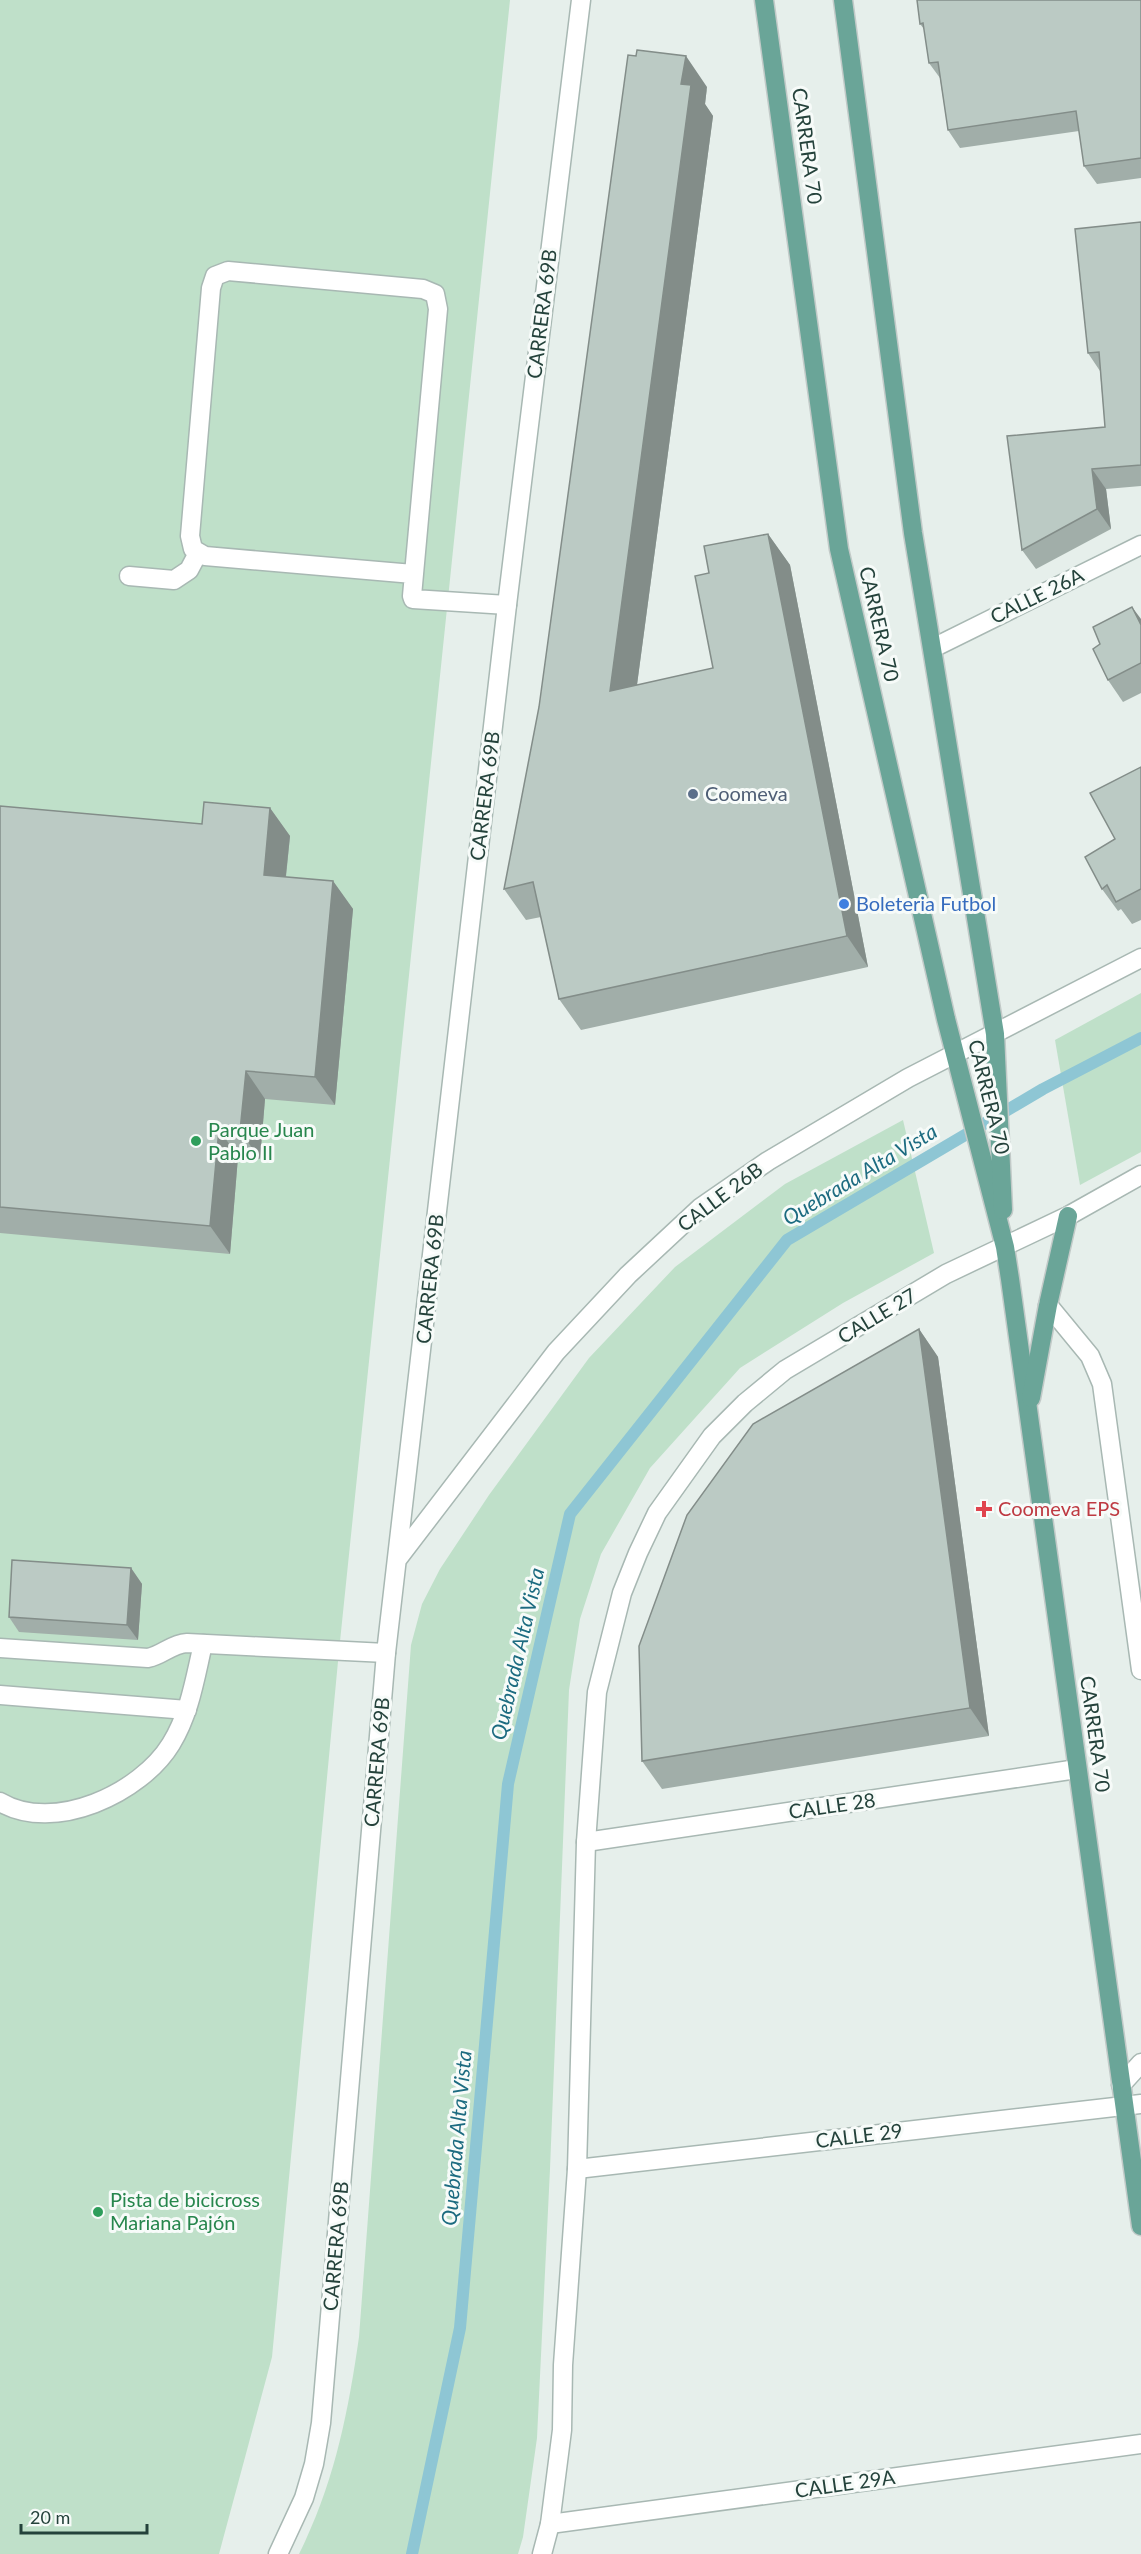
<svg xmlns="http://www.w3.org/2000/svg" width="1141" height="2554" font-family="Lato,sans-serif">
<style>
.green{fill:#bfe0c9}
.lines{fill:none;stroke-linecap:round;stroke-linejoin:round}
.stream{stroke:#8ec6d4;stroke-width:12}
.minor-casing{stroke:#a8b8b3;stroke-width:21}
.major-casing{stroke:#c2cac8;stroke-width:21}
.minor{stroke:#fff;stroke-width:18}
.major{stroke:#6aa598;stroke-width:18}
.wall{fill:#a1aea9}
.shaded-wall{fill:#838d89}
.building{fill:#bbcac4;stroke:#838d89;stroke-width:1.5}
.service-dot{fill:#5c6f8a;stroke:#f7fbf9;stroke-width:2}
.shop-dot{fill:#3f7fe0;stroke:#f7fbf9;stroke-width:2}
.leisure-dot{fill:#2e9e5b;stroke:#f7fbf9;stroke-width:2}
.health-dot{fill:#e0444e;stroke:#f7fbf9;stroke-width:2}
.labels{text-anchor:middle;stroke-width:6;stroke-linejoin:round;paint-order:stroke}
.street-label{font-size:20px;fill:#24423b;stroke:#f7fbf9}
.service-label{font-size:20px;fill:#4e5e75;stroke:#f7fbf9;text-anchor:start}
.shop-label{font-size:20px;fill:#366cbe;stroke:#f7fbf9;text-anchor:start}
.leisure-label{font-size:20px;fill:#27864d;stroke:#f7fbf9;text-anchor:start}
.health-label{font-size:20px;fill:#be3a42;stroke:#f7fbf9;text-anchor:start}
.water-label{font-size:21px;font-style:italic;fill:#1c6b80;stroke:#f7fbf9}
</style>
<rect width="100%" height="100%" fill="#e6efeb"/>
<g class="green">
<path d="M 0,0 L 510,0 L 339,1651 L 272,2357 L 219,2554 L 0,2554 Z"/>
<path d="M 1141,993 L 1141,1152 L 1080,1185 L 1055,1040 Z"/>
<path d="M 903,1120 L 934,1253 L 843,1303 L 740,1368 L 650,1468 L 601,1554 L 580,1619 L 569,1690 L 550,2169 L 537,2438 L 523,2537 L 518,2554 L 299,2554 C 334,2484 348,2414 359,2337 L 411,1645 L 422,1604 L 440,1569 L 489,1495 L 589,1358 L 675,1267 L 785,1184 Z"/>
</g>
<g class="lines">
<path class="stream" d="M 412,2554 L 460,2328 L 508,1784 L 570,1514 L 787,1240 L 1043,1089 L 1141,1038"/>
<defs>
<g id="minor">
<path d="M 413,574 L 205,556 L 193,549 L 190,536 L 211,288 L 215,276 L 228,271 L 423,289 L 435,294 L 438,309 L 412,596 L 413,599 L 507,605"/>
<path d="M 129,576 L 174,580 L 189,570 L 198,553"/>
<path d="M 933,648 L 1141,545"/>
<path d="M 1048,1305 L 1090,1356 L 1102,1384 L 1141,1670"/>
<path d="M 399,1557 L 556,1352 L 628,1275 L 700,1208 L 768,1161 L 908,1078 L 1141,958"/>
<path d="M 0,1648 L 148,1658 C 163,1655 171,1644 187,1643 L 386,1653"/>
<path d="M 0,1695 L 187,1710"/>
<path d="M 0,1802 C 54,1834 141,1793 171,1744 C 190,1713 195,1678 203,1644"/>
<path d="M 586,1842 L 1077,1769"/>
<path d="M 1121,2085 L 1141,2063"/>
<path d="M 577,2169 L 1141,2104"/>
<path d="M 550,2524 L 1141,2444"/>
<path d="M 278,2554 L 304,2498 L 314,2464 L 321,2423 L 386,1653 L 507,605 L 581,0"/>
<path d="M 542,2554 L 550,2524 L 562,2430 L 563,2365 L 577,2169 L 586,1842 L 597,1692 L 622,1593 L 638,1553 L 657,1513 L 712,1436 L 745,1403 L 785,1370 L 946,1274 L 1068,1216 L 1141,1175"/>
</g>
<g id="major">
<path d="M 764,0 L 839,549 L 946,1019 L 1005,1247 L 1010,1279 L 1141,2226"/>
<path d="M 843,0 L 913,533 L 995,1034 L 1003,1210"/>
<path d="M 1031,1398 L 1048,1305 L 1068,1216"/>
</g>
</defs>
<use href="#minor" class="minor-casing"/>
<use href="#major" class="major-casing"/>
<use href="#minor" class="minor"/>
<use href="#major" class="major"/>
</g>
<g class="wall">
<path d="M 1141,0 L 1141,178 L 1097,184 L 1084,166 L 1079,131 L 960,148 L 948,130 L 940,78 L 929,63 L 924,29 L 920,24 Z"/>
<path d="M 707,87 L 705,104 L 713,116 L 637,685 L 713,668 L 709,573 L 768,534 L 790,565 L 868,967 L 581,1030 L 559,999 L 541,917 L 526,920 L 504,889 Z"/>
<path d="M 1141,222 L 1141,486 L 1106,489 L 1111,529 L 1036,569 L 1022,550 L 1105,427 L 1100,371 L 1088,353 Z"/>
<path d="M 1141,625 L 1141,693 L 1123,702 L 1108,680 Z"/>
<path d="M 1141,767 L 1141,920 L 1132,924 L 1121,909 L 1118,911 L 1102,889 L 1115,839 Z"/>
<path d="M 0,806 L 202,824 L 270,808 L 290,836 L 286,877 L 333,881 L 353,909 L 335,1105 L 265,1099 L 260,1159 L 238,1157 L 230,1254 L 0,1233 Z"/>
<path d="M 919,1329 L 938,1357 L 989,1736 L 662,1789 L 642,1761 Z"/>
<path d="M 131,1568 L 142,1584 L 138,1640 L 19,1632 L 9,1617 Z"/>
</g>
<g class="shaded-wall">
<path d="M 686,56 L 707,87 L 705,104 L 713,116 L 632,722 L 610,691 L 681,84 Z"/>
<path d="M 1092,469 L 1106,489 L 1111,529 L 1097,509 Z"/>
<path d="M 768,534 L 790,565 L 868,967 L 847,936 Z"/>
<path d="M 1132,607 L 1141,619 L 1141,625 Z"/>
<path d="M 270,808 L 290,836 L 283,903 L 264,875 Z"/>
<path d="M 333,881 L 353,909 L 335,1105 L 315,1077 Z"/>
<path d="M 246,1071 L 265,1099 L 260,1159 L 240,1131 Z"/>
<path d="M 219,1129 L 238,1157 L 230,1254 L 210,1226 Z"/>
<path d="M 919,1329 L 938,1357 L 989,1736 L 970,1708 Z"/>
<path d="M 131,1568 L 142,1584 L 138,1640 L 127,1625 Z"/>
</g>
<g class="building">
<path d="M 917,0 L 1141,0 L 1141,158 L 1084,166 L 1076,111 L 948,130 L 938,62 L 929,63 L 923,23 L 920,24 Z"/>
<path d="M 637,50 L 686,56 L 681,84 L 691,85 L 610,691 L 713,668 L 695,576 L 709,573 L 704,546 L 768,534 L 847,936 L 559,999 L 533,882 L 504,889 L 539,707 L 628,55 L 636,56 Z"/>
<path d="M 1141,222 L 1141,465 L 1092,469 L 1097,509 L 1022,550 L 1007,436 L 1105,427 L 1099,352 L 1088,353 L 1075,229 Z"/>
<path d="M 1132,607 L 1141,625 L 1141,663 L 1108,680 L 1093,649 L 1100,644 L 1093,627 Z"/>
<path d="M 1141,767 L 1141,889 L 1116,902 L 1107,885 L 1102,889 L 1085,857 L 1115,839 L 1090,793 Z"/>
<path d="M 204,802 L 270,808 L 264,875 L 333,881 L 315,1077 L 246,1071 L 240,1131 L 219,1129 L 210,1226 L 0,1207 L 0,806 L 202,824 Z"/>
<path d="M 919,1329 L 970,1708 L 642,1761 L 639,1646 L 687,1515 L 753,1424 Z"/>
<path d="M 12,1560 L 131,1568 L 127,1625 L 9,1617 Z"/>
</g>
<circle class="service-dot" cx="693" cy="794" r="6"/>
<circle class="shop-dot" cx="844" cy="904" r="6"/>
<g class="leisure-dot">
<circle cx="196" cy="1141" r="6"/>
<circle cx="98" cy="2212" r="6"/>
</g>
<path class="health-dot" d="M981 1500h6v6h6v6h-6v6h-6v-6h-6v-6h6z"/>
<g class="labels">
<g class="street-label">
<text transform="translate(807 146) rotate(82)" y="7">CARRERA 70</text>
<text transform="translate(542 314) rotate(-83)" y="7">CARRERA 69B</text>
<text transform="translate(1037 596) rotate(-26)" y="7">CALLE 26A</text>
<text transform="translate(879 624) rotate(77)" y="7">CARRERA 70</text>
<text transform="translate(485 796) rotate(-83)" y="7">CARRERA 69B</text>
<text transform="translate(989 1097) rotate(76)" y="7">CARRERA 70</text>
<text transform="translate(720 1197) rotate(-37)" y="7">CALLE 26B</text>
<text transform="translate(430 1279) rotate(-84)" y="7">CARRERA 69B</text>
<text transform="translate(877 1316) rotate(-31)" y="7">CALLE 27</text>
<text transform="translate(1095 1734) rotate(82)" y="7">CARRERA 70</text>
<text transform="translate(377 1762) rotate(-85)" y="7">CARRERA 69B</text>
<text transform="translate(832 1806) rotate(-8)" y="7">CALLE 28</text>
<text transform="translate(859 2136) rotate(-7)" y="7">CALLE 29</text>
<text transform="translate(336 2246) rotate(-85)" y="7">CARRERA 69B</text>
<text transform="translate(845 2484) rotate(-8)" y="7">CALLE 29A</text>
</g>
<g class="service-label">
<text x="705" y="801">Coomeva</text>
</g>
<g class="shop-label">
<text x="856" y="911">Boleteria Futbol</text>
</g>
<g class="leisure-label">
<text x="208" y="1137">Parque Juan<tspan x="208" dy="23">Pablo II</tspan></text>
<text x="110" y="2207">Pista de bicicross<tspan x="110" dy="23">Mariana Pajón</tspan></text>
</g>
<g class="health-label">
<text x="998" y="1516">Coomeva EPS</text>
</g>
<g class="water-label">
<text transform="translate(860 1175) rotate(-31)" y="7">Quebrada Alta Vista</text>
<text transform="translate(518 1654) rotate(-77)" y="7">Quebrada Alta Vista</text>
<text transform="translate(457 2138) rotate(-85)" y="7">Quebrada Alta Vista</text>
</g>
</g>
<path d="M21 2524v9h126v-9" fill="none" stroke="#24423b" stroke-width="3"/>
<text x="30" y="2524" font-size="18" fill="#24423b" stroke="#f7fbf9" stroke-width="4.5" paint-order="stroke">20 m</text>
</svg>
